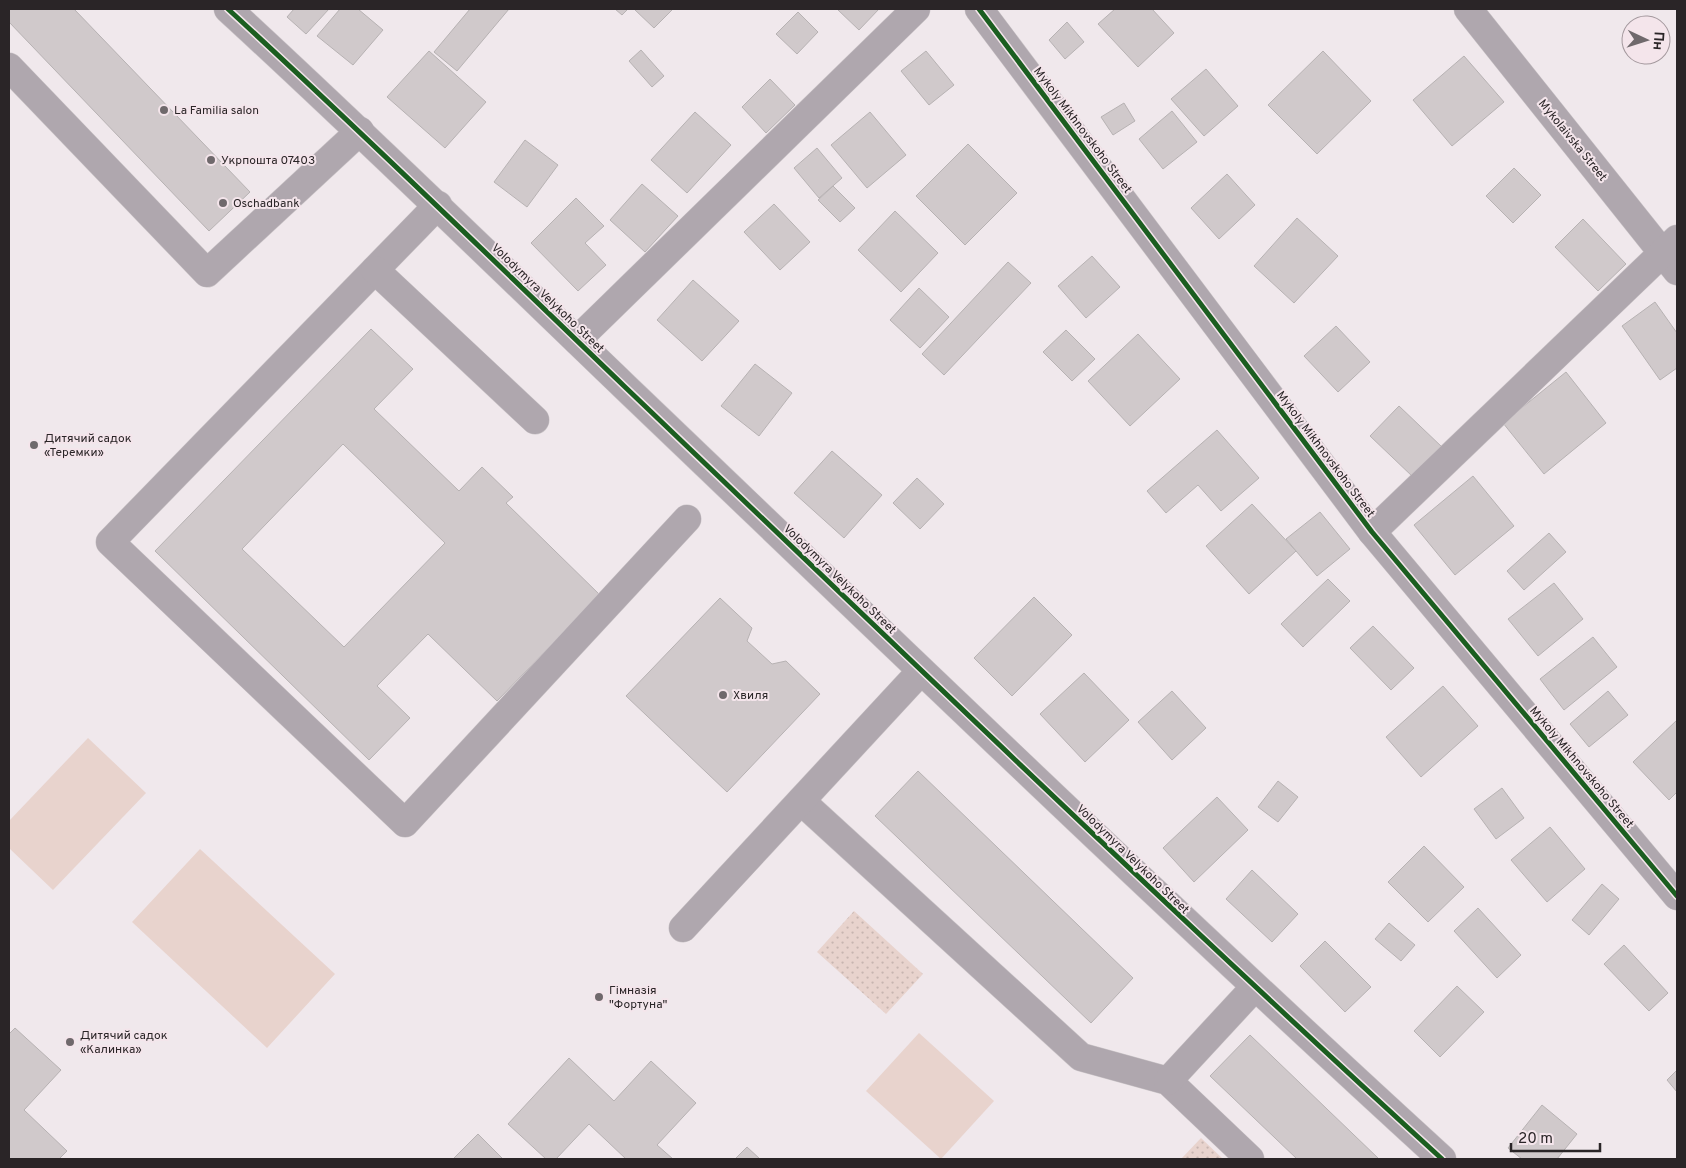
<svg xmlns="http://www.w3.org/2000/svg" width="1686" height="1168" font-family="Overpass,sans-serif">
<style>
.grass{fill:#e8d3cd}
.park{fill:url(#park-dots)}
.building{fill:#d0c9cb;stroke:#b7b2b3;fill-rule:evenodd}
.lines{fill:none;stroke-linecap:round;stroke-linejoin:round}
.minor-casing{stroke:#ccc6c9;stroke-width:29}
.minor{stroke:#afa7ae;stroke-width:28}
.cycleway-casing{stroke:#f4e5eb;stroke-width:8}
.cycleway{stroke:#1b5e20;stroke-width:5}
.poi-dot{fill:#6f696c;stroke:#f4e5eb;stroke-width:2}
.labels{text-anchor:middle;stroke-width:4;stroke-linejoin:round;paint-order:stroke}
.poi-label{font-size:12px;fill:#2a2527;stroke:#f4e5eb;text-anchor:start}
.street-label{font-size:12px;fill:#2a2527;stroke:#f4e5eb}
</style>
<defs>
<pattern id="park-dots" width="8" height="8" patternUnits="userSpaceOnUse" patternTransform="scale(1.25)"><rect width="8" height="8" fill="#e8d3cd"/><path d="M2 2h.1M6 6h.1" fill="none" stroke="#c7b5b0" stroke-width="1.8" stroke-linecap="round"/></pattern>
</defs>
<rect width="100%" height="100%" fill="#f0e8ec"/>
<g class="grass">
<path d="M 88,738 L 146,793 L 53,890 L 9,848 L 9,821 Z"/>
<path d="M 200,849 L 335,974 L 267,1048 L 132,922 Z"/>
<path d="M 919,1033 L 994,1101 L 941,1159 L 866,1091 Z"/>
</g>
<g class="park">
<path d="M 854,911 L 923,974 L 886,1014 L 817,952 Z"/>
<path d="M 1201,1138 L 1223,1159 L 1181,1159 Z"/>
</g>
<g class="building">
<path d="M 9,9 L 74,9 L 250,192 L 209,231 L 9,22 Z"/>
<path d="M 294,9 L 329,9 L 306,34 L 287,17 Z"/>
<path d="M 340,9 L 358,9 L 383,30 L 353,65 L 317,36 Z"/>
<path d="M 470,9 L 509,9 L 457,71 L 434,52 Z"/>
<path d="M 615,9 L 628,9 L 622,15 Z"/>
<path d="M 634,9 L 673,9 L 654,28 Z"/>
<path d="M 837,9 L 879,9 L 859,30 Z"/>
<path d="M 1115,9 L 1152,9 L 1174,33 L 1138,67 L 1098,24 Z"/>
<path d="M 798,12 L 818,32 L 797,54 L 776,34 Z"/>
<path d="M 1067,22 L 1084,42 L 1065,59 L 1049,40 Z"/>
<path d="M 641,50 L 664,76 L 652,87 L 629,61 Z"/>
<path d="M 429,51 L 486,102 L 445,148 L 387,97 Z"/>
<path d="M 926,51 L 954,85 L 929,105 L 901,71 Z"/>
<path d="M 1323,51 L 1371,101 L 1317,154 L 1268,105 Z"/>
<path d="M 1464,56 L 1504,102 L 1452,146 L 1413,100 Z"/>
<path d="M 1206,69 L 1238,106 L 1204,136 L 1171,99 Z"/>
<path d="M 770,79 L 795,105 L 766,133 L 742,107 Z"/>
<path d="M 1124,103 L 1135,121 L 1113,135 L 1101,117 Z"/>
<path d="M 1172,111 L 1197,142 L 1163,169 L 1139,139 Z"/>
<path d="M 695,112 L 731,145 L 687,193 L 651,160 Z"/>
<path d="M 870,112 L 906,155 L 867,188 L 831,145 Z"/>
<path d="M 525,140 L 558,165 L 527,207 L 494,182 Z"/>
<path d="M 968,144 L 1017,193 L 965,245 L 916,196 Z"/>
<path d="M 817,148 L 842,178 L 819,198 L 794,168 Z"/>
<path d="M 1514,168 L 1541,195 L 1513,223 L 1486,196 Z"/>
<path d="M 1227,174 L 1255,205 L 1219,239 L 1191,208 Z"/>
<path d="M 642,184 L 678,216 L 645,252 L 610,220 Z"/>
<path d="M 833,186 L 855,208 L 840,222 L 818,200 Z"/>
<path d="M 576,198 L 604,226 L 585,243 L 606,265 L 578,291 L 531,243 Z"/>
<path d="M 774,204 L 810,242 L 780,270 L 744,232 Z"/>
<path d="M 895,211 L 938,253 L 901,292 L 858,250 Z"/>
<path d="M 1297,218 L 1338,256 L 1294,303 L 1254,266 Z"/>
<path d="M 1583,219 L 1626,264 L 1598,291 L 1555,247 Z"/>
<path d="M 1092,256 L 1120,287 L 1086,318 L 1058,286 Z"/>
<path d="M 1008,262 L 1031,283 L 944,375 L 922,354 Z"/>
<path d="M 693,280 L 739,321 L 702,361 L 657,320 Z"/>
<path d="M 919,288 L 949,317 L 920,348 L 890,320 Z"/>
<path d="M 1655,302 L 1677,333 L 1677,368 L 1660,380 L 1622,326 Z"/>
<path d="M 1336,326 L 1370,362 L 1338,392 L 1304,356 Z"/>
<path d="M 371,329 L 413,369 L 374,409 L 459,491 L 482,467 L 513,497 L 506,503 L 600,595 L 497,701 L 428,634 L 377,686 L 410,718 L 369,760 L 155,551 ZM 343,444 L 445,543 L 344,647 L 242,549 Z"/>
<path d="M 1066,330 L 1095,359 L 1072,381 L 1043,352 Z"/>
<path d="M 1138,334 L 1180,379 L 1130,426 L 1088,381 Z"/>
<path d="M 755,364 L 792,393 L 759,436 L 721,406 Z"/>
<path d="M 1566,372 L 1606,423 L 1544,474 L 1503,423 Z"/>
<path d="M 1399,406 L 1442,447 L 1413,477 L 1370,436 Z"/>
<path d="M 1217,430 L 1259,478 L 1221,511 L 1198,485 L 1166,513 L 1147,491 Z"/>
<path d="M 832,451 L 882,495 L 844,538 L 794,493 Z"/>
<path d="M 1473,476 L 1514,526 L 1455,575 L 1414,525 Z"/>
<path d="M 917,478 L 944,504 L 920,529 L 893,503 Z"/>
<path d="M 1252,504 L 1296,551 L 1249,594 L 1206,546 Z"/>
<path d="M 1320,512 L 1350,549 L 1317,576 L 1286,539 Z"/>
<path d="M 1549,533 L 1566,552 L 1524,590 L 1507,571 Z"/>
<path d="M 1328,579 L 1350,601 L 1303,647 L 1281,624 Z"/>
<path d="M 1554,583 L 1583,619 L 1538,656 L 1508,619 Z"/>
<path d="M 1034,597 L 1072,635 L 1012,696 L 974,658 Z"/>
<path d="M 720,598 L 752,628 L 747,641 L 772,664 L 786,661 L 820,694 L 727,792 L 626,696 Z"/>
<path d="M 1373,626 L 1414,668 L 1391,690 L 1350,648 Z"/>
<path d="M 1593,637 L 1617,667 L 1564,710 L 1540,679 Z"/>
<path d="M 1084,673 L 1129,720 L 1085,762 L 1040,714 Z"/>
<path d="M 1443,686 L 1478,726 L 1421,777 L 1386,737 Z"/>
<path d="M 1172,691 L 1206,728 L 1172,760 L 1138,722 Z"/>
<path d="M 1608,691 L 1628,715 L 1589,747 L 1570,724 Z"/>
<path d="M 1677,720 L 1677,792 L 1669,800 L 1633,762 Z"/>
<path d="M 918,771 L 1133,978 L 1091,1023 L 875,816 Z"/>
<path d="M 1278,781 L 1298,797 L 1278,822 L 1258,807 Z"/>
<path d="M 1502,788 L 1524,818 L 1496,839 L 1474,809 Z"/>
<path d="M 1217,797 L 1248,830 L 1194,882 L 1163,848 Z"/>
<path d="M 1550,827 L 1585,869 L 1547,902 L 1511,860 Z"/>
<path d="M 1424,846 L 1464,887 L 1428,922 L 1388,882 Z"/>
<path d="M 1252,870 L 1298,914 L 1272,942 L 1226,899 Z"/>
<path d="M 1602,884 L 1619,899 L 1589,935 L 1572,920 Z"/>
<path d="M 1478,908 L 1521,955 L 1497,978 L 1454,931 Z"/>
<path d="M 1389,923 L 1415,945 L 1401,961 L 1375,939 Z"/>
<path d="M 1325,941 L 1371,987 L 1345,1012 L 1300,966 Z"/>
<path d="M 1624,945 L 1668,993 L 1649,1011 L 1604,964 Z"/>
<path d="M 1457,986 L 1484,1012 L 1440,1057 L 1414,1031 Z"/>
<path d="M 15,1028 L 61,1070 L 24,1110 L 67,1151 L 59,1159 L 9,1159 L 9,1034 Z"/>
<path d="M 1250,1035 L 1379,1159 L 1297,1159 L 1210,1076 Z"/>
<path d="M 569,1058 L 614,1101 L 651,1061 L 696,1103 L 657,1145 L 673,1159 L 626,1159 L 589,1124 L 556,1159 L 546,1159 L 508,1124 Z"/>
<path d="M 1677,1070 L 1677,1092 L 1667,1080 Z"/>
<path d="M 1542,1105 L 1577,1134 L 1557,1159 L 1522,1159 L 1508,1148 Z"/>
<path d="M 478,1134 L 503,1159 L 453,1159 Z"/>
<path d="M 747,1147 L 760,1159 L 735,1159 Z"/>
</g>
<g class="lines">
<defs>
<g id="minor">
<path d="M 228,9 C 362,132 492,259 624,386 C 895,645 1165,906 1442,1159"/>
<path d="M 979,9 L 1372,532 L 1677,896"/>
<path d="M 1468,9 L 1677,271"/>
<path d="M 9,67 L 207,273 L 360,131"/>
<path d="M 438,205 L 110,542 L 405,823 L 687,519"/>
<path d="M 375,270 L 535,420"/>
<path d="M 577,340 L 916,9"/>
<path d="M 1372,532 L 1677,239"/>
<path d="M 801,801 L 1081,1057 L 1168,1081 L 1250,1159"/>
<path d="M 683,928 L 921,671"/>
<path d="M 1168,1081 L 1254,988"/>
</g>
</defs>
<use href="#minor" class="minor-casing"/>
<use href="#minor" class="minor"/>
<defs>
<g id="cycleway">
<path d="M 228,9 C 362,132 492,259 624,386 C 895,645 1165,906 1442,1159"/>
<path d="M 979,9 L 1372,532 L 1677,896"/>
</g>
</defs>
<use href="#cycleway" class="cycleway-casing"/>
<use href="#cycleway" class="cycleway"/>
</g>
<g class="poi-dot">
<circle cx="164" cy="110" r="5"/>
<circle cx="211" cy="160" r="5"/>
<circle cx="223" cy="203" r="5"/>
<circle cx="34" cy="445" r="5"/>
<circle cx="723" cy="695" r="5"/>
<circle cx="599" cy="997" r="5"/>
<circle cx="70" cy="1042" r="5"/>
</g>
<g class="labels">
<g class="poi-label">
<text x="174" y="114">La Familia salon</text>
<text x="221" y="164">Укрпошта 07403</text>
<text x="233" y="207">Oschadbank</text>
<text x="44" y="442">Дитячий садок<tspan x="44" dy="14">«Теремки»</tspan></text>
<text x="733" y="699">Хвиля</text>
<text x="609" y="994">Гімназія<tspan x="609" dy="14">"Фортуна"</tspan></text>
<text x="80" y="1039">Дитячий садок<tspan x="80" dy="14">«Калинка»</tspan></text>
</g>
<g class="street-label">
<text transform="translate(1083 130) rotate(53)" y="4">Mykoly Mikhnovskoho Street</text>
<text transform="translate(1573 140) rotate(51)" y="4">Mykolaivska Street</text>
<text transform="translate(548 298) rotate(44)" y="4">Volodymyra Velykoho Street</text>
<text transform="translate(1326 454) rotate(53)" y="4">Mykoly Mikhnovskoho Street</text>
<text transform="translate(840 579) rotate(44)" y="4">Volodymyra Velykoho Street</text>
<text transform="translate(1582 767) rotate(50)" y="4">Mykoly Mikhnovskoho Street</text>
<text transform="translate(1133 859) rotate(44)" y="4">Volodymyra Velykoho Street</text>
</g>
</g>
<rect width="1686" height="1168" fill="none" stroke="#2a2527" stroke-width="20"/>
<g transform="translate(1646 40) rotate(94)"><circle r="24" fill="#f4e5eb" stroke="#a3989d"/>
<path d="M0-4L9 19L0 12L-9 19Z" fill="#6f696c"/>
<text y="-8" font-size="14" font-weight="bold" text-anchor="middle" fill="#2a2527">Пн</text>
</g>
<path d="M1511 1143v8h89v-8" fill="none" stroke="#2a2527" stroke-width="2.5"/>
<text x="1518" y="1143" font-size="15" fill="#2a2527" stroke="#f4e5eb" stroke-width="4" paint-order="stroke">20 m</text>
</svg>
